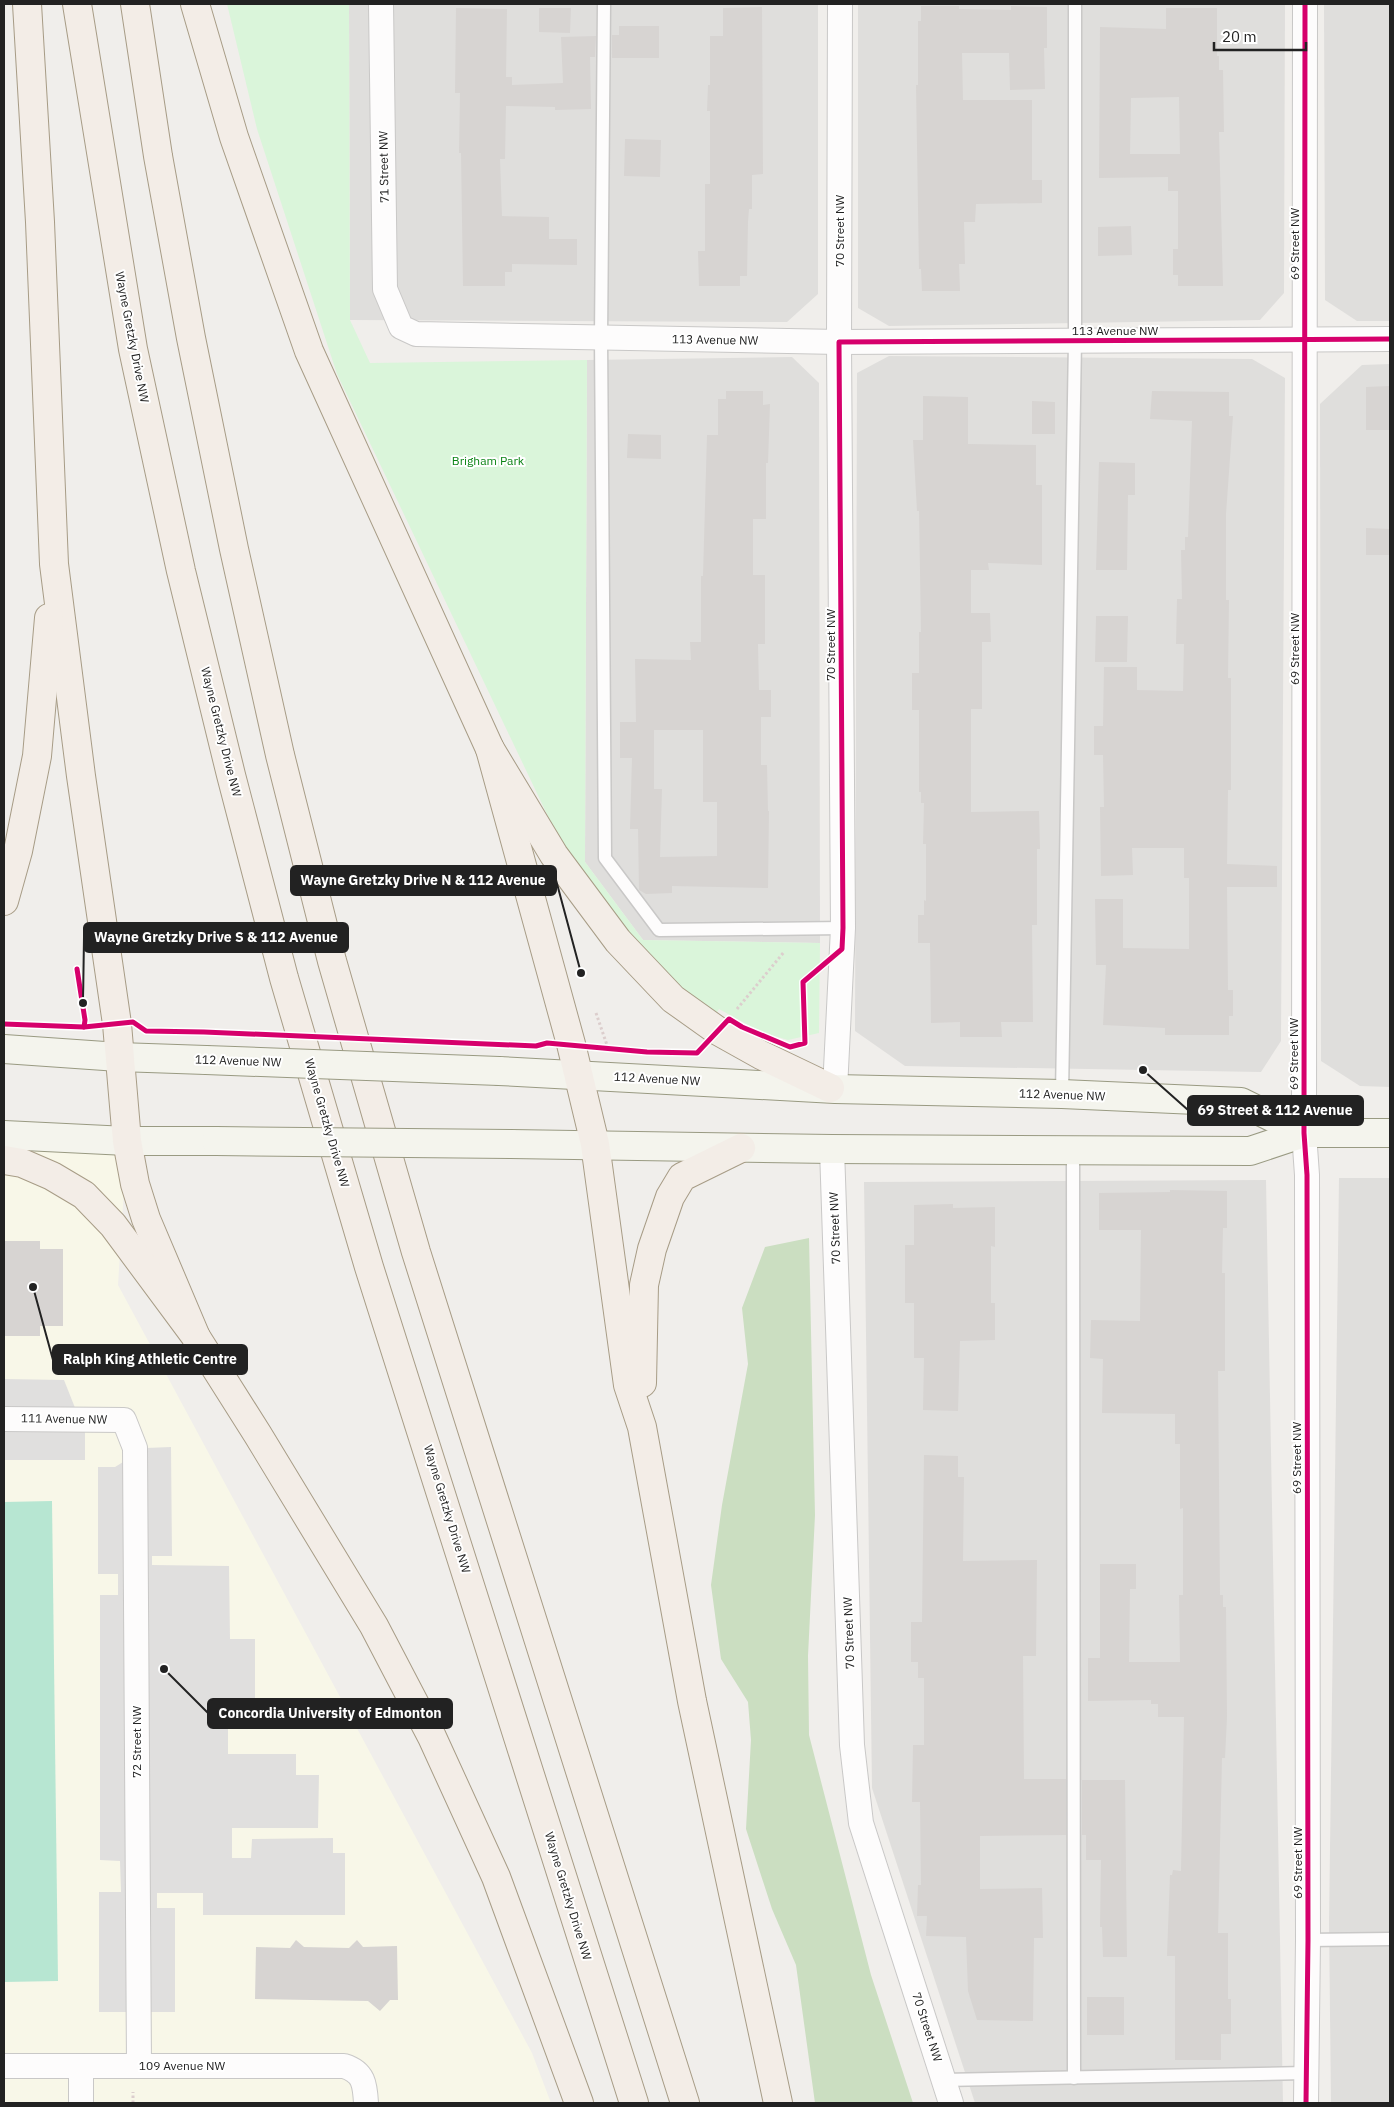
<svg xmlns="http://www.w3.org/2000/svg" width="1394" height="2107" font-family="'IBM Plex Sans',sans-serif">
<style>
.residential{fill:#dfdedc}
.education{fill:#f8f7e8}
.forest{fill:#cbdec1}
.park{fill:#daf5da}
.pitch{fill:#b7e6d2}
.parking{fill:#e0dfde}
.building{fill:#d7d4d2;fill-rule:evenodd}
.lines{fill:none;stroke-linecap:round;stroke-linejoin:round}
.service-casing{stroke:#c9c8c7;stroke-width:15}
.minor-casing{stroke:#c9c8c7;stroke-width:26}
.secondary-casing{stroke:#999a82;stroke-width:30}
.primary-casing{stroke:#a79c86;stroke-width:30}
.path{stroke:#dccecd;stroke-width:3;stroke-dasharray:2.5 2.5;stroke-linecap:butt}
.service{stroke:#fdfcfc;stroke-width:12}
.minor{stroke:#fdfcfc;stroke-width:24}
.secondary{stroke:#f4f4ed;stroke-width:28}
.primary{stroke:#f3ede7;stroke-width:28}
.secondary-bridge-casing{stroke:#999a82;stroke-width:30;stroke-linecap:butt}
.secondary-bridge{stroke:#f4f4ed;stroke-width:28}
.cycleway-casing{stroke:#fff;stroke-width:8}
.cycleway{stroke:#d6006c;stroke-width:5}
.labels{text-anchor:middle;stroke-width:4;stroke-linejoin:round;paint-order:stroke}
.street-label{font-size:12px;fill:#222;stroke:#fff}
.park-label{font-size:12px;fill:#0c8416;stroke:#fff}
.leader{fill:none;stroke:#222;stroke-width:2}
.callout-dot{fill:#222;stroke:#fff;stroke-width:2}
.callout{fill:#222;stroke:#222;stroke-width:2}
.callout-label{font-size:14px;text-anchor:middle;font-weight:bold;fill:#fff}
</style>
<rect width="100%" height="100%" fill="#f0eeeb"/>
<g class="residential">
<path d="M 349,4 L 818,4 L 818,294 L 787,322 L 350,320 Z"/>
<path d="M 858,4 L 1285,4 L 1284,293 L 1260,320 L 889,326 L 858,308 Z"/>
<path d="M 1324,4 L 1390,4 L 1390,321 L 1357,321 L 1325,300 Z"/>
<path d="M 889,356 L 1252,359 L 1285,378 L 1281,1041 L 1261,1072 L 905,1066 L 855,1031 L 857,373 Z"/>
<path d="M 792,357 L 819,383 L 820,943 L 643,940 L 585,862 L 587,360 Z"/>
<path d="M 1390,364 L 1390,1087 L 1360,1086 L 1321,1061 L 1320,404 L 1362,365 Z"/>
<path d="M 1339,1178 L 1390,1178 L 1390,2103 L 1331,2103 L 1329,1923 Z"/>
<path d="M 1266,1180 L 1283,2103 L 975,2103 L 872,1788 L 864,1182 Z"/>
</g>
<path class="education" d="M 4,1133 L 127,1141 L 118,1285 L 532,2053 L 551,2103 L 4,2103 Z"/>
<path class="forest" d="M 809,1238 L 815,1515 L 808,1656 L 809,1735 L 871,1975 L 913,2103 L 815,2103 L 796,1965 L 772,1909 L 746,1829 L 751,1740 L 748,1702 L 721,1659 L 711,1585 L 722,1505 L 748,1364 L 742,1308 L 765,1247 Z"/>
<path class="park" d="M 227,4 L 349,4 L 350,320 L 370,363 L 587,360 L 585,862 L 643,940 L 820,943 L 819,1033 L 788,1040 L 761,1032 L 719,1009 L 716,1014 C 703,1005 689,997 678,988 C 629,946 586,887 555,831 L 337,374 L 257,129 Z"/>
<path class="pitch" d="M 52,1501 L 58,1981 L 4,1982 L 4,1502 Z"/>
<g class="parking">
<path d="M 4,1379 L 64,1380 L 85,1433 L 85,1460 L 4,1460 Z"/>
<path d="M 171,1447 L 172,1556 L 152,1556 L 152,1565 L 229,1566 L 230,1639 L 255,1639 L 255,1713 L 228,1713 L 228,1754 L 296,1754 L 296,1775 L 319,1775 L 318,1828 L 232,1828 L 232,1858 L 251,1858 L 252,1839 L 333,1838 L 333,1853 L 345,1853 L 345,1915 L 203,1915 L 203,1893 L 157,1893 L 157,1908 L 175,1908 L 175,2012 L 99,2012 L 99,1892 L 121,1892 L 120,1861 L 100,1860 L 100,1595 L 118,1595 L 118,1574 L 98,1574 L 98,1467 L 115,1467 L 146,1448 Z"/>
</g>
<g class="building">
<path d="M 921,6 L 959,6 L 959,9 L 1011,10 L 1011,6 L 1047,7 L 1047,48 L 1044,48 L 1045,89 L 1010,90 L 1009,53 L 962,53 L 963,100 L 1032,100 L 1032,180 L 1042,180 L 1042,203 L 976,204 L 975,222 L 964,222 L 965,264 L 959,264 L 960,291 L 922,291 L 921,269 L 919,269 L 916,85 L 918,85 L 918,21 L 921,21 Z"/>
<path d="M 762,7 L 763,174 L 752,175 L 752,209 L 749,209 L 748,222 L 747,276 L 740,276 L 740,286 L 699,286 L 698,251 L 705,251 L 705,184 L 710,184 L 710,111 L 707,111 L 708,85 L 710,85 L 710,36 L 723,36 L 723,8 Z"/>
<path d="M 456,8 L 507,9 L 506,77 L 512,77 L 512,85 L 563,83 L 561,37 L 596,36 L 595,57 L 590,57 L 591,109 L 555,110 L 555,107 L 506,106 L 505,159 L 500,159 L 502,216 L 549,217 L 549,239 L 577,239 L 577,265 L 512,264 L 512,272 L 505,272 L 505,286 L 463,286 L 461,153 L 459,153 L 460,93 L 455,93 Z"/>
<path d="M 539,8 L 571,8 L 570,33 L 539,32 Z"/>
<path d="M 1166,8 L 1217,8 L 1217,56 L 1219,56 L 1219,70 L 1223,70 L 1224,132 L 1219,132 L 1223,286 L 1178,286 L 1178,275 L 1173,275 L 1173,249 L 1178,249 L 1178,191 L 1168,191 L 1168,177 L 1099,178 L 1100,27 L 1166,29 ZM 1179,97 L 1180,154 L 1130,154 L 1131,98 Z"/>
<path d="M 619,26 L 659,26 L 659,58 L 612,58 L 612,35 L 619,35 Z"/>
<path d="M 625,139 L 661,140 L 660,177 L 624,176 Z"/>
<path d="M 1131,226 L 1132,255 L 1098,256 L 1098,227 Z"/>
<path d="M 1390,386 L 1390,430 L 1366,430 L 1366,387 Z"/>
<path d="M 726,391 L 763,391 L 763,405 L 770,404 L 768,463 L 766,463 L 766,519 L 753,519 L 753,575 L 765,575 L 765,644 L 758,644 L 759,690 L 771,690 L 771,717 L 761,717 L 761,765 L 767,765 L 768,811 L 769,811 L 768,888 L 672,886 L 672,893 L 646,894 L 639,890 L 638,829 L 630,829 L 632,758 L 620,758 L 620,722 L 636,722 L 635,659 L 691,660 L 690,642 L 701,642 L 701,576 L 703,576 L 707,435 L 718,435 L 718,399 L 726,399 ZM 654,730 L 703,730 L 703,802 L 717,802 L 717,856 L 660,857 L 662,789 L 654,789 Z"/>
<path d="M 1152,391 L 1229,392 L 1229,416 L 1233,416 L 1226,514 L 1226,600 L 1229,600 L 1228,678 L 1231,678 L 1231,790 L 1228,790 L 1227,864 L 1277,866 L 1277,887 L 1227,887 L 1228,990 L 1233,990 L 1233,1016 L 1229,1016 L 1229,1035 L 1165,1035 L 1165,1028 L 1103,1025 L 1106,965 L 1096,965 L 1095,899 L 1123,899 L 1123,948 L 1189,949 L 1189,878 L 1184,878 L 1184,848 L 1132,848 L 1133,875 L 1101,876 L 1100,807 L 1104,807 L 1103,755 L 1094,755 L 1094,726 L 1103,726 L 1104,667 L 1137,667 L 1137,690 L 1183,691 L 1184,644 L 1176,644 L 1177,599 L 1182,599 L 1181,550 L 1185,550 L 1185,537 L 1188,537 L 1192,421 L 1150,419 Z"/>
<path d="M 923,396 L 968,397 L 968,444 L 1036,445 L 1036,485 L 1042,485 L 1042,565 L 988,563 L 989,570 L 971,570 L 971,613 L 990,613 L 991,642 L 982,642 L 982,709 L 971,709 L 971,812 L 1039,811 L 1040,849 L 1037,849 L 1037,925 L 1032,925 L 1033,1022 L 1001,1022 L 1002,1037 L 960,1037 L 960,1022 L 931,1023 L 930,943 L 918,943 L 918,915 L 924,915 L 924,900 L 926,901 L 926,844 L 923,844 L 924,803 L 921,803 L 921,792 L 919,792 L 919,710 L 912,710 L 912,673 L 919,673 L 919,632 L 921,632 L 919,511 L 917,511 L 913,440 L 923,440 Z"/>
<path d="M 1032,401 L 1055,402 L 1055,434 L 1032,434 Z"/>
<path d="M 628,434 L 661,435 L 661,459 L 627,458 Z"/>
<path d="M 1099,462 L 1135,463 L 1135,495 L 1128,495 L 1127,570 L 1096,570 Z"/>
<path d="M 1366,528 L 1390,529 L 1390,555 L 1366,555 Z"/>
<path d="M 1096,616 L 1128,616 L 1127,662 L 1095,662 Z"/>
<path d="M 1170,1190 L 1227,1191 L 1227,1228 L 1223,1228 L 1222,1273 L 1225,1273 L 1225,1371 L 1218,1371 L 1220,1595 L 1223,1595 L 1223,1607 L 1226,1607 L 1227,1717 L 1225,1758 L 1222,1758 L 1218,1933 L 1228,1933 L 1228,1999 L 1231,1999 L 1231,2034 L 1221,2034 L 1221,2060 L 1175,2060 L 1175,1956 L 1167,1956 L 1170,1875 L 1172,1875 L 1173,1870 L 1181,1871 L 1184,1717 L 1158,1717 L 1158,1704 L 1151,1704 L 1151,1700 L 1088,1701 L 1088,1658 L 1100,1658 L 1100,1564 L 1136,1564 L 1136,1589 L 1130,1589 L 1129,1662 L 1180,1662 L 1179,1595 L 1183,1595 L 1183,1508 L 1180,1509 L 1180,1444 L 1175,1444 L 1175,1414 L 1102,1413 L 1103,1359 L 1090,1358 L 1091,1320 L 1140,1321 L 1141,1230 L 1099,1230 L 1099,1193 L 1170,1192 Z"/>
<path d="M 953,1204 L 953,1208 L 995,1207 L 995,1247 L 991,1246 L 991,1303 L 995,1303 L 995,1340 L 960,1341 L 958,1411 L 923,1410 L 924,1358 L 914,1358 L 914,1303 L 905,1303 L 905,1245 L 914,1245 L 914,1205 Z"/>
<path d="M 4,1241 L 40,1241 L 40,1249 L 63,1249 L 63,1326 L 40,1326 L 40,1336 L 4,1336 Z"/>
<path d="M 924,1455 L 958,1456 L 958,1477 L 964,1477 L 963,1561 L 1037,1560 L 1036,1656 L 1023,1656 L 1024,1779 L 1066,1779 L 1066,1835 L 980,1836 L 980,1889 L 1042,1888 L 1043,1938 L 1034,1938 L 1033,2021 L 977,2020 L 968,1991 L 966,1937 L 926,1936 L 927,1916 L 917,1916 L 918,1885 L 921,1885 L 920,1802 L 912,1802 L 913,1745 L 924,1745 L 924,1678 L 918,1678 L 918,1662 L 911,1662 L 911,1622 L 922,1622 Z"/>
<path d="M 1082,1780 L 1125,1780 L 1127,1957 L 1103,1957 L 1102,1927 L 1100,1927 L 1101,1860 L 1086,1860 L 1086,1835 L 1082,1835 Z"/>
<path d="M 296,1940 L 304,1947 L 349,1948 L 357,1940 L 363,1947 L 397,1946 L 398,2000 L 390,2000 L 380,2011 L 368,2001 L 255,1999 L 256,1947 L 290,1948 Z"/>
<rect x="1087" y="1997" width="37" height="38"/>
</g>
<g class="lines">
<defs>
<g id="service">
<path d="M 604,4 L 601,338 L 605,858 L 659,930 L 843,928"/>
<path d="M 1062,1094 L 1075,341 L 1075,4"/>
<path d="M 1073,1151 L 1074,2078"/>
<path d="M 1308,1940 L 1390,1939"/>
<path d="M 943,2080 L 1306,2073"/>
</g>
<g id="minor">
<path d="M 381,4 L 385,289 L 401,327 L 416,334 L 839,342 L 1390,339"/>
<path d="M 1305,4 L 1304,1133 L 1307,1175 L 1308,1940 L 1306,2103"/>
<path d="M 835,1089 L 843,928 L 839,342 L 840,4"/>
<path d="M 832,1149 L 852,1745 L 861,1823 L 951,2103"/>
<path d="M 4,1419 L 124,1420 L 135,1448 L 139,2066"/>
<path d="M 4,2066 L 344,2066 C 364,2072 365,2085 366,2103"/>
<path d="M 81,2103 L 81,2066"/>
</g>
<g id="secondary">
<path d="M 4,1049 L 119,1057 L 206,1060"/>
<path d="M 499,1071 L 835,1089 L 1062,1094 L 1241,1102 L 1304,1133"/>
<path d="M 4,1135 L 127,1141 L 216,1141"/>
<path d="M 511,1144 L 832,1149 L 1250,1151 L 1304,1133 L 1390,1133"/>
</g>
<g id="primary">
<path d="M 27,4 L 40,222 L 54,564 L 81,776 L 117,1024 L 127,1141 L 135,1184 L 146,1219 L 196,1337"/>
<path d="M 77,4 L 133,349 L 181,571 L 231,775 L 284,978 L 369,1267 L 634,2103"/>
<path d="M 135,4 L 158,156 L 191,338 L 234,549 L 280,755 L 332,961 L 416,1252 L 685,2103"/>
<path d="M 195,4 L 234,137 L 309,351 L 490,749 L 554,855 L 618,941 L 673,999 L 718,1031 L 761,1055 L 830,1088"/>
<path d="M 490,749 L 571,1044 L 595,1144 L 628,1385 L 642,1427 L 692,1701 L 778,2103"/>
<path d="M 4,901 L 18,851 L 37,756 L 49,618"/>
<path d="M 4,1160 L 22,1163 L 52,1176 L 84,1195 L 113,1225 L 196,1337 L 258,1435 L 374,1626 L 432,1737 L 496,1877 L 579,2103"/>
<path d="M 642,1383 L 644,1285 L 652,1249 L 670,1197 L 682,1177 L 741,1148"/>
</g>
</defs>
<use href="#service" class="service-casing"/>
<use href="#minor" class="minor-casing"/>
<use href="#secondary" class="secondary-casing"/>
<use href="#primary" class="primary-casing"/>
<g class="path">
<path d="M 737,1009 L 784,952"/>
<path d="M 596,1013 L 608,1048"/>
<path d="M 133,2103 L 133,2092"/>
</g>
<use href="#service" class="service"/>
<use href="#minor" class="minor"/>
<use href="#secondary" class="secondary"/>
<use href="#primary" class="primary"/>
<defs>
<g id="secondary-bridge">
<path d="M 206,1060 L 499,1071"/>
<path d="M 216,1141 L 511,1144"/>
</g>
</defs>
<use href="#secondary-bridge" class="secondary-bridge-casing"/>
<use href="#secondary-bridge" class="secondary-bridge"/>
<defs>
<g id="cycleway">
<path d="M 1305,4 L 1304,1133 L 1307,1175 L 1308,1940 L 1306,2103"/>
<path d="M 4,1024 L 84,1027 L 85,1020 L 77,969"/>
<path d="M 84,1027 L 133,1022 L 146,1031 L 204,1032 L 536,1046 L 547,1043 L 647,1052 L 697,1053 L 729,1019 L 742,1027 L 790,1047 L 805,1043 L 803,982 L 842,949 L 843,928 L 839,342 L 1390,339"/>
</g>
</defs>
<use href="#cycleway" class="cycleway-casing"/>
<use href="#cycleway" class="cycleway"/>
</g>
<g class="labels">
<g class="street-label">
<text transform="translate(384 167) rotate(-91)" y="4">71 Street NW</text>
<text transform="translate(840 231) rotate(-90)" y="4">70 Street NW</text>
<text transform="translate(1295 244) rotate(-90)" y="4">69 Street NW</text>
<text x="1115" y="335">113 Avenue NW</text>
<text transform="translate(132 337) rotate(79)" y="4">Wayne Gretzky Drive NW</text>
<text transform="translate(715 340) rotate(1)" y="4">113 Avenue NW</text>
<text transform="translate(831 645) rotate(-90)" y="4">70 Street NW</text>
<text transform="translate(1295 649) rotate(-90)" y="4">69 Street NW</text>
<text transform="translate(221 732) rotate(76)" y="4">Wayne Gretzky Drive NW</text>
<text transform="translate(1294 1054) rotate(-90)" y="4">69 Street NW</text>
<text transform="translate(238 1061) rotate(2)" y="4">112 Avenue NW</text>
<text transform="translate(657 1079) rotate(3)" y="4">112 Avenue NW</text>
<text transform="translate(1062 1095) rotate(2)" y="4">112 Avenue NW</text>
<text transform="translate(327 1123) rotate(74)" y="4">Wayne Gretzky Drive NW</text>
<text transform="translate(835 1228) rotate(-92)" y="4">70 Street NW</text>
<text transform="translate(64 1419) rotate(1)" y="4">111 Avenue NW</text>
<text transform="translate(1297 1458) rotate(-90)" y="4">69 Street NW</text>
<text transform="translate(447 1509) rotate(73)" y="4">Wayne Gretzky Drive NW</text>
<text transform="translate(849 1633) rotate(-92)" y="4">70 Street NW</text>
<text transform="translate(137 1742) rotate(-90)" y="4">72 Street NW</text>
<text transform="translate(1298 1863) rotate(-90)" y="4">69 Street NW</text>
<text transform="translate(568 1896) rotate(73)" y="4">Wayne Gretzky Drive NW</text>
<text transform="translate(927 2027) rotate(72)" y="4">70 Street NW</text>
<text x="182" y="2070">109 Avenue NW</text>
</g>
<g class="park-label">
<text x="488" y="465">Brigham Park</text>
</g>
</g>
<path class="leader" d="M581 973L556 880M83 1003L84 937M1143 1070L1188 1110M33 1287L53 1360M164 1669L208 1713"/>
<g class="callout-dot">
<circle cx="581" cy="973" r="5"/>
<circle cx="83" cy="1003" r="5"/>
<circle cx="1143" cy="1070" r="5"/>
<circle cx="33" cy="1287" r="5"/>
<circle cx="164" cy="1669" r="5"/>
</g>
<g class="callout">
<rect x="291" y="866" width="265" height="29" rx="5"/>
<rect x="84" y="923" width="264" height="29" rx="5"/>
<rect x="1188" y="1096" width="175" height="29" rx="5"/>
<rect x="53" y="1345" width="194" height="29" rx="5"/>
<rect x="208" y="1699" width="244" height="29" rx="5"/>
</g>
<g class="callout-label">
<text x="423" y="885">Wayne Gretzky Drive N &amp; 112 Avenue</text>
<text x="216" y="942">Wayne Gretzky Drive S &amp; 112 Avenue</text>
<text x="1275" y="1115">69 Street &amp; 112 Avenue</text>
<text x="150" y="1364">Ralph King Athletic Centre</text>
<text x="330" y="1718">Concordia University of Edmonton</text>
</g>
<rect width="1394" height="2107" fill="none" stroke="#222222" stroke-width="10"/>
<path d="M1214 42v8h92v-8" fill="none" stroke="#222222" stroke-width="2.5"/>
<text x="1222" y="42" font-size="15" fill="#222222" stroke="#ffffff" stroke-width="4" paint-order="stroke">20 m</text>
</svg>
